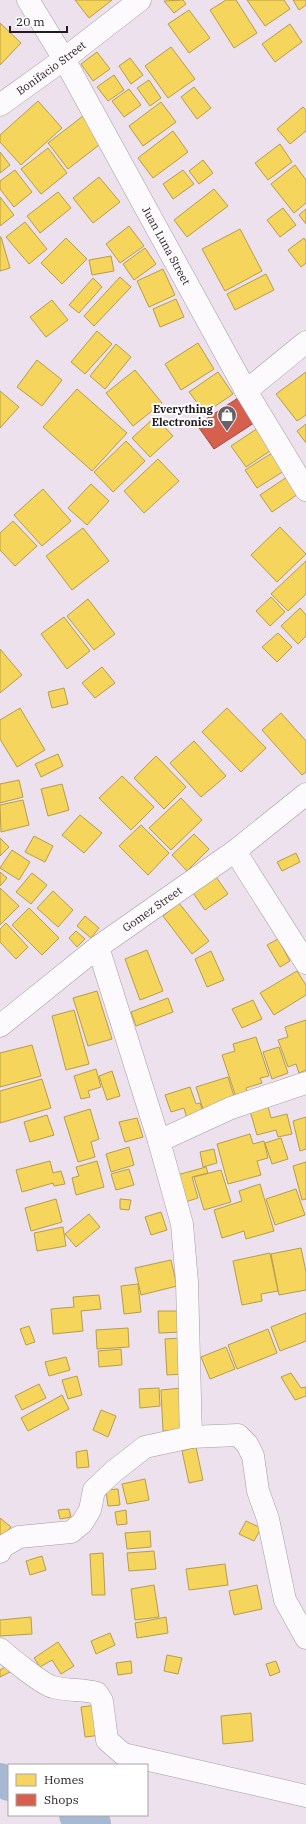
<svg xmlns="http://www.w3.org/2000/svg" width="306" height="1824" font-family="'IBM Plex Serif',serif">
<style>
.homes{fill:#f6d55c;stroke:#b69d4a}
.shops{fill:#d6604d;stroke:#a04b40}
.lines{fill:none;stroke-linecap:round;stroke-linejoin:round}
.river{stroke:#a6b8d2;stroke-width:34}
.minor-casing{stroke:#a49ca4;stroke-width:23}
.minor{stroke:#fcfafc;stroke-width:22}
.labels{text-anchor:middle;stroke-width:4;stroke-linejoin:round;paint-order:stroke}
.street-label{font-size:11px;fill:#221b21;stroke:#fff}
.poi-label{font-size:11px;font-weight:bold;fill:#221b21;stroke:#fff;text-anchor:end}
</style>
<rect width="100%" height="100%" fill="#ece1ec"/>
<g class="homes">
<path d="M 75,0 L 112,0 L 89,18 Z"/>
<path d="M 183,0 L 186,4 L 174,13 L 164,1 Z"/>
<path d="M 226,0 L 236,0 L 257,33 L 234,48 L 210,10 Z"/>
<path d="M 247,0 L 284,0 L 290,9 L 265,26 Z"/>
<path d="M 293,0 L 306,0 L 306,5 L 299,10 Z"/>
<path d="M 189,10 L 210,38 L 189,53 L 168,24 Z"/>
<path d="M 0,23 L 21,43 L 0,65 Z"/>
<path d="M 290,24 L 302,42 L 275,62 L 262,44 Z"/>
<path d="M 171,47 L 195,79 L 168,98 L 145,66 Z"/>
<path d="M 97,52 L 110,69 L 93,81 L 81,64 Z"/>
<path d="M 130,58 L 143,75 L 131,84 L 119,66 Z"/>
<path d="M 114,75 L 124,90 L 108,101 L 97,87 Z"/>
<path d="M 149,80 L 161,98 L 150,106 L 137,88 Z"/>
<path d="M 194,87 L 211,108 L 197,119 L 181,97 Z"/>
<path d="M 129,89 L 141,105 L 124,117 L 112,101 Z"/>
<path d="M 38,101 L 62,128 L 21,165 L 0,142 L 0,135 Z"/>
<path d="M 161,102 L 176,122 L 143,146 L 129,126 Z"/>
<path d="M 303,107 L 306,110 L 306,131 L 290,144 L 277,129 Z"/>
<path d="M 83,116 L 103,142 L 68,169 L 48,143 Z"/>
<path d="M 173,131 L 188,152 L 153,178 L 138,158 Z"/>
<path d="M 280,144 L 292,162 L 268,180 L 255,163 Z"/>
<path d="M 48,148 L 67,173 L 41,194 L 21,169 Z"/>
<path d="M 0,152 L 10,165 L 0,173 Z"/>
<path d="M 203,160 L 213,173 L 199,184 L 189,171 Z"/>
<path d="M 295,165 L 306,180 L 306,203 L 294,213 L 271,184 Z"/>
<path d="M 15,170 L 32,192 L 14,207 L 0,189 L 0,181 Z"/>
<path d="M 183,170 L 194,184 L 173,199 L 163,184 Z"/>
<path d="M 99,177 L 120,202 L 93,223 L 73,198 Z"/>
<path d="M 214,189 L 228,206 L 187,237 L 174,220 Z"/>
<path d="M 58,192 L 71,208 L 40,233 L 27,216 Z"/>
<path d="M 0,197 L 14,215 L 0,226 Z"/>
<path d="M 283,208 L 296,225 L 280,237 L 267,220 Z"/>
<path d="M 306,209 L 306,224 L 299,215 Z"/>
<path d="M 25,222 L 47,249 L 29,264 L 6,237 Z"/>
<path d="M 129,226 L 144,246 L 120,263 L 106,244 Z"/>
<path d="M 240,229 L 262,271 L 225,291 L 202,249 Z"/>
<path d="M 0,237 L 1,237 L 10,268 L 0,271 Z"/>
<path d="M 66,238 L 87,259 L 62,284 L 41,263 Z"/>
<path d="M 304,238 L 306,241 L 306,263 L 301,267 L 288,250 Z"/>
<path d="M 145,248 L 156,264 L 134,280 L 123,264 Z"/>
<path d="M 111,256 L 114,271 L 92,275 L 89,260 Z"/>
<path d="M 163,269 L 175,295 L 149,307 L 137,281 Z"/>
<path d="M 266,274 L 274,290 L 235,310 L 227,294 Z"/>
<path d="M 120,277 L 131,287 L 94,326 L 84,316 Z"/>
<path d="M 93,278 L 102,287 L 79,313 L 69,305 Z"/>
<path d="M 176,299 L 184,317 L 160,327 L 153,309 Z"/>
<path d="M 52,300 L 68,320 L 46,337 L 30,317 Z"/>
<path d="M 97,331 L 112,344 L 85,374 L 71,362 Z"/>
<path d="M 198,343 L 214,369 L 181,390 L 165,364 Z"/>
<path d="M 116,344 L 131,357 L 105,389 L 90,376 Z"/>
<path d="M 37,360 L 62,380 L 42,406 L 17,387 Z"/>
<path d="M 135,370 L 162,403 L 133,426 L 106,393 Z"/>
<path d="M 218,372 L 233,394 L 205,413 L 189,392 Z"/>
<path d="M 306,372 L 306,415 L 297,421 L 276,394 Z"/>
<path d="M 77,389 L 127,433 L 92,471 L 43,427 Z"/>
<path d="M 0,391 L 19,407 L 0,428 Z"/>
<path d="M 155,417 L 173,436 L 150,457 L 132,438 Z"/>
<path d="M 306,424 L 306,443 L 297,431 Z"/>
<path d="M 258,428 L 273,449 L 246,467 L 231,446 Z"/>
<path d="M 126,441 L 145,461 L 113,492 L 94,472 Z"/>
<path d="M 272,453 L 284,471 L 257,488 L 245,470 Z"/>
<path d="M 158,459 L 179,481 L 144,513 L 124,491 Z"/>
<path d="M 287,477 L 298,494 L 272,512 L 260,495 Z"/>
<path d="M 91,484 L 109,501 L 87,525 L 68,508 Z"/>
<path d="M 43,489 L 71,521 L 42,546 L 14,515 Z"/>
<path d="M 13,521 L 37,546 L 15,566 L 0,550 L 0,533 Z"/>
<path d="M 280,527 L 306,554 L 277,582 L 251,555 Z"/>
<path d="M 83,528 L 109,561 L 72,590 L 46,556 Z"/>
<path d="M 306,561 L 306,594 L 288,611 L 271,594 Z"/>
<path d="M 271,597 L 285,612 L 270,626 L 256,611 Z"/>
<path d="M 88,599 L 115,634 L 94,650 L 67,616 Z"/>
<path d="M 300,608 L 306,615 L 306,636 L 298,644 L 281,626 Z"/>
<path d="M 64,617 L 90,651 L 67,669 L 41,634 Z"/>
<path d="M 278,633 L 292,647 L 277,662 L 262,647 Z"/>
<path d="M 0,649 L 22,675 L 0,693 Z"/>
<path d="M 102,667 L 115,683 L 95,698 L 82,683 Z"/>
<path d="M 64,688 L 68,704 L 52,708 L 48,692 Z"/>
<path d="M 20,708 L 45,750 L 17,767 L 0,739 L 0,720 Z"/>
<path d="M 227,708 L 266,748 L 241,772 L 202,732 Z"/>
<path d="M 281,713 L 306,741 L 306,772 L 302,775 L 262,730 Z"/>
<path d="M 194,741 L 226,776 L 201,797 L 170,763 Z"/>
<path d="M 58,754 L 63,766 L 41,777 L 35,764 Z"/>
<path d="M 156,756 L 186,787 L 164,809 L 134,778 Z"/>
<path d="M 122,776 L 154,807 L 131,830 L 99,798 Z"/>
<path d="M 19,780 L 23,797 L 0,803 L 0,784 Z"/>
<path d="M 62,784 L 69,810 L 48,816 L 41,789 Z"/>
<path d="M 181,798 L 202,820 L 171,850 L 149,828 Z"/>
<path d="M 23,800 L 29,825 L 1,832 L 0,805 Z"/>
<path d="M 80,815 L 102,833 L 84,853 L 62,835 Z"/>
<path d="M 141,825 L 169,853 L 148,875 L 119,846 Z"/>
<path d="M 194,834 L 209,849 L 187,871 L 172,855 Z"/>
<path d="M 34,836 L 53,846 L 45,862 L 25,852 Z"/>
<path d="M 0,838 L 9,847 L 0,856 Z"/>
<path d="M 12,850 L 30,862 L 19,880 L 0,868 Z"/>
<path d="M 296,853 L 300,862 L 282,871 L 277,862 Z"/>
<path d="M 0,872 L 7,878 L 0,886 Z"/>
<path d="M 32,873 L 47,885 L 31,904 L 16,892 Z"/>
<path d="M 216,877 L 228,894 L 205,910 L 193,893 Z"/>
<path d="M 0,888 L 19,906 L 0,925 Z"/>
<path d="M 53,891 L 73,910 L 58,927 L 37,908 Z"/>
<path d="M 179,903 L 209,941 L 192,954 L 163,916 Z"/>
<path d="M 29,908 L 59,938 L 42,955 L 12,925 Z"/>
<path d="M 85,916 L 99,928 L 91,938 L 77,926 Z"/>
<path d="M 6,923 L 28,947 L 16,959 L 0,942 L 0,929 Z"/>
<path d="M 76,931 L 85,939 L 77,947 L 69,938 Z"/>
<path d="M 278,939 L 290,961 L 280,967 L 267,945 Z"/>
<path d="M 147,950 L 163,991 L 140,1000 L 125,959 Z"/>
<path d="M 211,951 L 224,980 L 207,987 L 195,959 Z"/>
<path d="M 297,971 L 306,985 L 306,995 L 274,1015 L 260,993 Z"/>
<path d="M 97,991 L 112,1039 L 88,1046 L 73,998 Z"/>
<path d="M 168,998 L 173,1012 L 136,1026 L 131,1012 Z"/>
<path d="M 253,1000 L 262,1019 L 242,1028 L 232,1009 Z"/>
<path d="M 74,1010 L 89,1064 L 66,1070 L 52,1016 Z"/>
<path d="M 306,1020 L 306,1070 L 299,1073 L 296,1064 L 288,1067 L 278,1040 L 288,1037 L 285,1027 Z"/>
<path d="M 256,1037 L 269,1076 L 260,1078 L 262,1083 L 246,1088 L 248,1096 L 237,1100 L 222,1055 L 235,1051 L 233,1044 Z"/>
<path d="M 32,1045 L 41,1076 L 0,1087 L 0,1053 Z"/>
<path d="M 279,1047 L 288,1073 L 272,1079 L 263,1052 Z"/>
<path d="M 96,1069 L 101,1087 L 88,1091 L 90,1097 L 81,1099 L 74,1076 Z"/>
<path d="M 112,1071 L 120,1096 L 107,1100 L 99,1076 Z"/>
<path d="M 228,1077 L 235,1099 L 203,1109 L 196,1087 Z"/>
<path d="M 42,1079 L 51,1108 L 0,1123 L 0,1091 Z"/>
<path d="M 190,1087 L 196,1104 L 200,1103 L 204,1114 L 187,1119 L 184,1108 L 171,1112 L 165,1095 Z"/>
<path d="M 268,1106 L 271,1118 L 287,1114 L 292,1134 L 278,1137 L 276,1130 L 257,1135 L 250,1111 Z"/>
<path d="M 90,1109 L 99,1139 L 91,1142 L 95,1157 L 78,1162 L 64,1117 Z"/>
<path d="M 47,1115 L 54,1135 L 30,1142 L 24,1122 Z"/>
<path d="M 306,1117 L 306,1149 L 300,1151 L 293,1121 Z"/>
<path d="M 137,1118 L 143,1137 L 125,1142 L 119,1122 Z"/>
<path d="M 250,1134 L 253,1144 L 264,1141 L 268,1158 L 257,1161 L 261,1175 L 228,1184 L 217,1144 Z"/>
<path d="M 281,1138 L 288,1159 L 272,1164 L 265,1143 Z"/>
<path d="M 129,1147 L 134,1165 L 111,1172 L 106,1154 Z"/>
<path d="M 214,1149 L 217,1163 L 203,1167 L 200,1152 Z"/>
<path d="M 50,1161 L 53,1173 L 61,1171 L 65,1184 L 54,1186 L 53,1183 L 22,1192 L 16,1170 Z"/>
<path d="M 97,1161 L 104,1187 L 76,1195 L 72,1178 L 79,1176 L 76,1167 Z"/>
<path d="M 306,1162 L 306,1199 L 302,1200 L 293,1166 Z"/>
<path d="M 206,1167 L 208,1173 L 192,1177 L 198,1198 L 185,1202 L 177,1175 Z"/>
<path d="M 129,1169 L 134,1185 L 116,1190 L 111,1174 Z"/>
<path d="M 221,1170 L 231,1202 L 204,1210 L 194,1177 Z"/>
<path d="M 260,1184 L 274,1231 L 246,1239 L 244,1231 L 222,1238 L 214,1210 L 242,1201 L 239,1191 Z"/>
<path d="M 296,1189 L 305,1215 L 275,1225 L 266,1199 Z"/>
<path d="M 56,1199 L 62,1222 L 31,1231 L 25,1208 Z"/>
<path d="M 120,1199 L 131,1200 L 129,1210 L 120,1209 Z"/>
<path d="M 161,1212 L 167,1230 L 151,1235 L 145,1217 Z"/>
<path d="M 89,1214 L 100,1227 L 76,1247 L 65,1234 Z"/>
<path d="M 63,1227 L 66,1246 L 37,1251 L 34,1233 Z"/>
<path d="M 301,1248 L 306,1272 L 306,1290 L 279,1295 L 271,1254 Z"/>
<path d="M 270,1253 L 278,1291 L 261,1294 L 262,1301 L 242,1305 L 233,1261 Z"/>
<path d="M 171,1260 L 177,1286 L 141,1295 L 135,1268 Z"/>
<path d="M 138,1284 L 141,1312 L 124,1314 L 121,1286 Z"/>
<path d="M 99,1295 L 101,1309 L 81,1311 L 83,1331 L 53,1334 L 51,1309 L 74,1307 L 73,1297 Z"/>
<path d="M 158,1311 L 182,1311 L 182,1332 L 159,1333 Z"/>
<path d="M 306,1313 L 306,1341 L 280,1351 L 271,1327 Z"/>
<path d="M 29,1326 L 35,1342 L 26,1345 L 20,1329 Z"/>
<path d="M 128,1328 L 129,1347 L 97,1349 L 96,1330 Z"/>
<path d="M 268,1329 L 277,1353 L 237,1369 L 228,1345 Z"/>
<path d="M 181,1338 L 183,1374 L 167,1375 L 165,1339 Z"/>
<path d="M 226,1347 L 235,1369 L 210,1379 L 201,1357 Z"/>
<path d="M 121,1349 L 122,1365 L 99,1367 L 98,1351 Z"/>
<path d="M 66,1357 L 70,1370 L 49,1376 L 45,1362 Z"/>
<path d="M 291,1373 L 301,1388 L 306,1387 L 306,1396 L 295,1400 L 281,1377 Z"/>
<path d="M 77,1376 L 82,1395 L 68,1399 L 62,1380 Z"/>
<path d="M 39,1384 L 46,1398 L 22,1410 L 15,1396 Z"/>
<path d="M 159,1388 L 160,1406 L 140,1408 L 139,1389 Z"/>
<path d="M 182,1388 L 185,1430 L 163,1431 L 161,1390 Z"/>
<path d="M 62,1395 L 69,1409 L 28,1431 L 21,1418 Z"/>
<path d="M 101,1410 L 116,1416 L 108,1437 L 93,1430 Z"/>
<path d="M 196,1447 L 203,1480 L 189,1483 L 182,1451 Z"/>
<path d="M 87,1450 L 89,1467 L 77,1468 L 76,1452 Z"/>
<path d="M 145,1479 L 149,1500 L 127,1504 L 122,1484 Z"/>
<path d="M 118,1489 L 120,1505 L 108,1506 L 106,1490 Z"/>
<path d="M 69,1509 L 71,1517 L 60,1519 L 58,1510 Z"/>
<path d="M 126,1510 L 127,1524 L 117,1525 L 115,1512 Z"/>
<path d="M 0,1518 L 11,1527 L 0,1540 Z"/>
<path d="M 246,1521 L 261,1528 L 254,1541 L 239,1534 Z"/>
<path d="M 150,1531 L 151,1547 L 127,1549 L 125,1533 Z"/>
<path d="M 154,1551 L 156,1569 L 129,1571 L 127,1553 Z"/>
<path d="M 103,1553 L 105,1595 L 92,1595 L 90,1554 Z"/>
<path d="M 42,1556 L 46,1570 L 30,1575 L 26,1561 Z"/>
<path d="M 225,1564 L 228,1585 L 189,1590 L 186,1569 Z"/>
<path d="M 154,1585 L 159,1617 L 135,1620 L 131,1589 Z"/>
<path d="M 257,1585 L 262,1609 L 234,1615 L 229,1591 Z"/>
<path d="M 31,1617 L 32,1634 L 0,1636 L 0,1620 Z"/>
<path d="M 166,1617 L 168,1633 L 137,1638 L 135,1623 Z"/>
<path d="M 110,1633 L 115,1645 L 96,1654 L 91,1641 Z"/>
<path d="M 58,1642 L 74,1666 L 61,1674 L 52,1660 L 40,1667 L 34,1658 Z"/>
<path d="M 167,1655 L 182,1658 L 178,1674 L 164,1671 Z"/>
<path d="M 131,1661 L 132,1673 L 118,1675 L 116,1663 Z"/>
<path d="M 276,1661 L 280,1672 L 270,1676 L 266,1664 Z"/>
<path d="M 13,1663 L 16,1669 L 0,1677 L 0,1670 Z"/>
<path d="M 97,1705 L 102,1735 L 85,1737 L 81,1707 Z"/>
<path d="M 251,1713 L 253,1741 L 223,1744 L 221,1716 Z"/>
</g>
<path class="shops" d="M 241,396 L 257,421 L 214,449 L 197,425 Z"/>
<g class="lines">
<g class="river">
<path d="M 0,1780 L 9,1784"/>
<path d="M 76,1815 L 94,1824"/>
</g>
<defs>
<g id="minor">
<path id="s1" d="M 28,0 L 64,59 L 246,391 L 306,490"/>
<path id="s2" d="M 0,105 L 64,59 L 140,0"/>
<path d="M 246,391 L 306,342"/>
<path d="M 235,851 L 306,963"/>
<path d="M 98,947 L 159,1141 L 182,1224 L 187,1282 L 191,1437"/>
<path id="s3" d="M 0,1026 L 98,947 L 235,851 L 306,794"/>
<path d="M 159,1141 L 231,1108 L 306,1083"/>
<path d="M 0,1552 L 2,1547 L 19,1537 L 71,1532 L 82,1523 L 90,1510 L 94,1490 L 113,1472 L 145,1447 L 191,1437 L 238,1435 L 247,1444 L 253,1456 L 258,1491 L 268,1519 L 285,1600 L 306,1638"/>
<path d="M 0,1649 C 9,1657 43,1685 53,1687 C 68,1691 83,1689 97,1693 L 102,1701 L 107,1740 L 123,1754 L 306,1796"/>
</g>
</defs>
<use href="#minor" class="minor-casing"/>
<use href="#minor" class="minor"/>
</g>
<defs>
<symbol id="shop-pin" viewBox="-11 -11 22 30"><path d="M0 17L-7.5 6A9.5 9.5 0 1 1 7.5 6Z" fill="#696068" stroke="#fff"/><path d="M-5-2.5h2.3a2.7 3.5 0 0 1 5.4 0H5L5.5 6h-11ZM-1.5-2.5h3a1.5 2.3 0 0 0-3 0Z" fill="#fff"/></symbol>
</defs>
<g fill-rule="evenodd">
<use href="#shop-pin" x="216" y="404" width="22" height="30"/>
</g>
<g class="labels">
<g class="street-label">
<text dy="4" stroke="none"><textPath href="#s2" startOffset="63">Bonifacio Street</textPath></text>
<text dy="4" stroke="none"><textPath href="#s1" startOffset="282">Juan Luna Street</textPath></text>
<text dy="4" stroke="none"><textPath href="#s3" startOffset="192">Gomez Street</textPath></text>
</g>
<g class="poi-label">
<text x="213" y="413">Everything<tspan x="213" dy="13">Electronics</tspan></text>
</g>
</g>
<rect x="8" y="1764" width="140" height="52" fill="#ffffff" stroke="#a7a4a6"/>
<rect x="16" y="1774" width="20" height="12" fill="#f6d55c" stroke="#a7a4a6"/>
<text x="44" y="1784" font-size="12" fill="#221b21">Homes</text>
<rect x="16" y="1794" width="20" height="12" fill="#d6604d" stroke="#a7a4a6"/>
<text x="44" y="1804" font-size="12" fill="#221b21">Shops</text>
<path d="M10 26v6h57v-6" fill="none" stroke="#221b21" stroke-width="2"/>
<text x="16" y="26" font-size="12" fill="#221b21" stroke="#ffffff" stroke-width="3" paint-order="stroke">20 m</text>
</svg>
